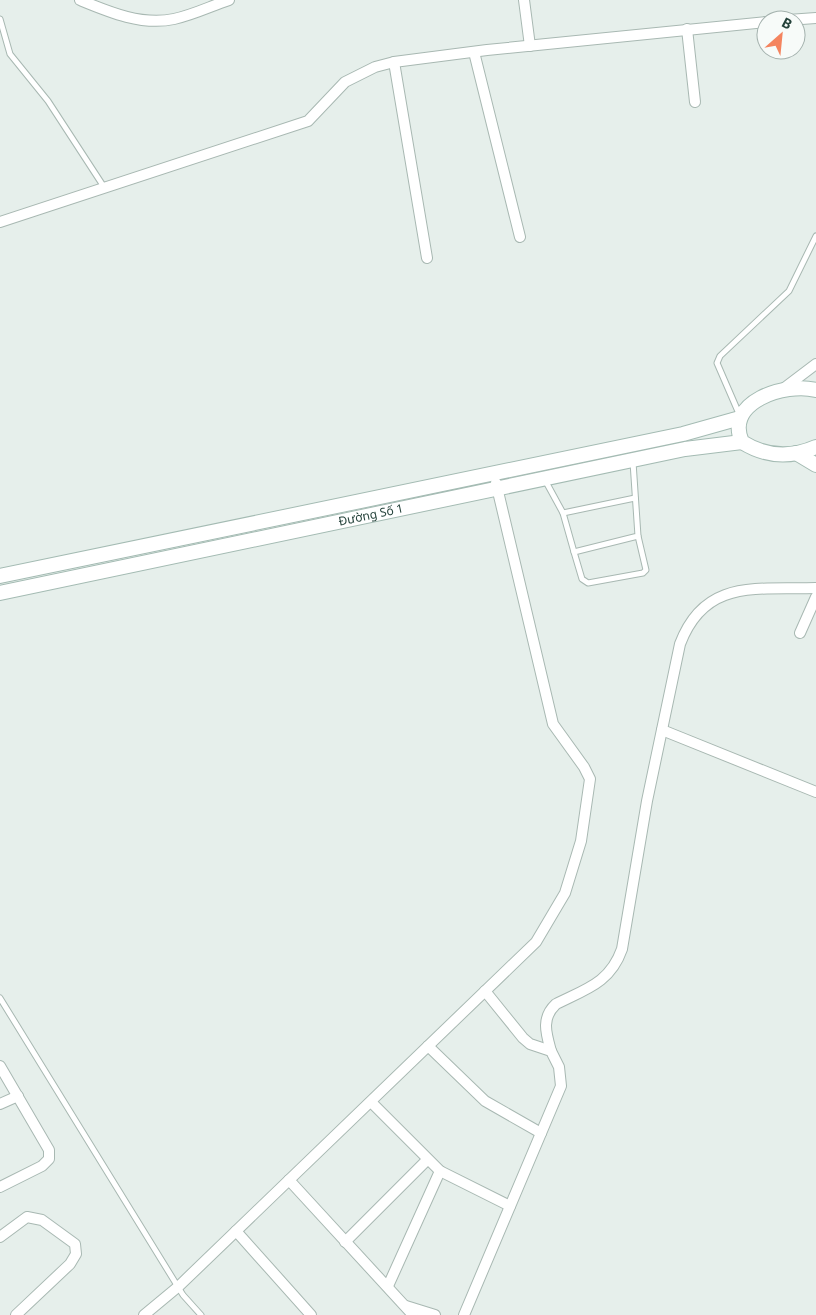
<svg xmlns="http://www.w3.org/2000/svg" width="816" height="1315" font-family="'Noto Sans',sans-serif">
<style>
.lines{fill:none;stroke-linecap:round;stroke-linejoin:round}
.lane-casing{stroke:#a8b8b2;stroke-width:7}
.street-casing{stroke:#a8b8b2;stroke-width:12}
.secondary-casing{stroke:#a4bbb3;stroke-width:16}
.lane{stroke:#fff;stroke-width:5}
.street{stroke:#fff;stroke-width:10}
.secondary{stroke:#fff;stroke-width:14}
.labels{text-anchor:middle;stroke-width:4;stroke-linejoin:round;paint-order:stroke}
.street-label{font-size:12px;fill:#24423a;stroke:#f7fbf9}
</style>
<rect width="100%" height="100%" fill="#e6efeb"/>
<g class="lines">
<defs>
<g id="lane">
<path d="M 0,19 L 10,54 L 48,101 L 104,187"/>
<path d="M 740,416 L 717,363 L 720,356 L 789,291 L 816,236"/>
<path d="M 545,480 L 563,513 L 574,552 L 638,536 L 633,462"/>
<path d="M 563,513 L 635,498"/>
<path d="M 574,552 L 582,579 L 588,583 L 643,573 L 646,570 L 638,536"/>
<path d="M 0,998 L 183,1295 L 201,1315"/>
</g>
<g id="street">
<path d="M 80,0 C 109,12 142,26 174,19 C 193,15 211,6 229,0"/>
<path d="M 524,0 L 530,46"/>
<path d="M 788,20 L 816,18"/>
<path d="M 687,29 L 695,102"/>
<path d="M 474,52 L 520,237"/>
<path d="M 394,62 L 427,258"/>
<path d="M 0,222 L 308,121 L 345,82 L 375,67 L 394,62 L 487,50 L 766,22"/>
<path d="M 783,389 L 816,364"/>
<path d="M 800,633 L 816,597"/>
<path d="M 662,730 L 816,792"/>
<path d="M 428,1046 L 485,1101 L 541,1133"/>
<path d="M 551,1051 C 546,1033 541,1018 556,1004 C 586,989 610,983 622,949 L 647,801 L 680,644 C 705,578 757,590 816,588"/>
<path d="M 0,1066 L 49,1150 L 49,1159 L 42,1166 L 0,1187"/>
<path d="M 371,1102 L 440,1171 L 510,1206"/>
<path d="M 0,1104 L 18,1096"/>
<path d="M 289,1180 L 413,1315"/>
<path d="M 236,1231 L 311,1315"/>
<path d="M 0,1237 L 27,1217 L 42,1220 L 75,1244 L 76,1254 L 70,1264 L 16,1315"/>
<path d="M 345,1242 L 427,1160"/>
<path d="M 388,1286 L 440,1171"/>
<path d="M 406,1306 L 435,1315"/>
<path d="M 144,1315 L 179,1286 L 536,942 L 565,893 L 581,841 L 590,779 L 584,767 L 553,724 L 496,483"/>
<path d="M 464,1315 L 561,1086 L 559,1067 L 551,1051 L 530,1044 L 523,1038 L 485,991"/>
</g>
<g id="secondary">
<path d="M 816,390 C 785,382 724,402 742,442 C 766,457 791,458 816,447"/>
<path d="M 796,453 L 816,465"/>
<path d="M 0,576 L 683,434 L 740,418"/>
<path id="s1" d="M 0,593 L 685,449 L 742,442"/>
</g>
</defs>
<use href="#lane" class="lane-casing"/>
<use href="#street" class="street-casing"/>
<use href="#secondary" class="secondary-casing"/>
<use href="#lane" class="lane"/>
<use href="#street" class="street"/>
<use href="#secondary" class="secondary"/>
</g>
<g class="labels">
<g class="street-label">
<text dy="4" stroke="none"><textPath href="#s1" startOffset="379">Đường Số 1</textPath></text>
</g>
</g>
<g transform="translate(781 35) rotate(27)"><circle r="24" fill="#f7fbf9" stroke="#a3b1ad"/>
<path d="M0-4L9 19L0 12L-9 19Z" fill="#f4845f"/>
<text y="-8" font-size="14" font-weight="bold" text-anchor="middle" fill="#24423a">B</text>
</g>
</svg>
